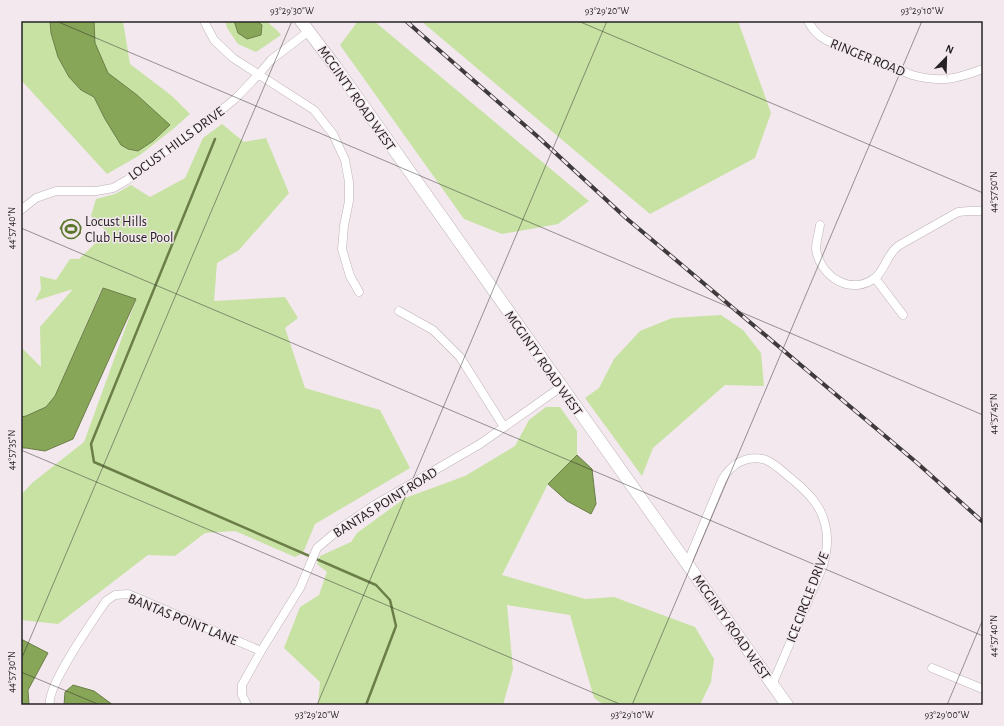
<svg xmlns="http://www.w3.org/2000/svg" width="1004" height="726" font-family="'Alegreya Sans',sans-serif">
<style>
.green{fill:#c8e2a4}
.water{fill:#88a658;stroke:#6b7e48}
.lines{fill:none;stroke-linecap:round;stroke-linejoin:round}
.stream{stroke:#6b7e48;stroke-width:2.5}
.minor-casing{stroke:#beb3b8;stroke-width:9}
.secondary-casing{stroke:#beb3b8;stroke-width:13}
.minor{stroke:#fff;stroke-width:8}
.secondary{stroke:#fff;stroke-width:12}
.rail-casing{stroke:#3f3a3c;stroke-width:4}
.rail{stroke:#f3e8ed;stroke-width:2.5;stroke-dasharray:8;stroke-linecap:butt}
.ticks{fill:none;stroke:#262224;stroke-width:1;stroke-opacity:0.45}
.labels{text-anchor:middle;stroke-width:3;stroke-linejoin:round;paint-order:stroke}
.street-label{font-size:14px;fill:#262224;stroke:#f3e8ed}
.poi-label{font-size:14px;fill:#262224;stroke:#f3e8ed;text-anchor:start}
.neatline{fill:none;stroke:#262224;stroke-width:1.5}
.ticks-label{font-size:10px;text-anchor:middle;fill:#262224}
</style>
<rect width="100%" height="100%" fill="#f3e8ed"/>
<g class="green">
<path d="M 21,21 L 123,21 L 130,64 L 172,96 L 190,114 L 173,129 L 140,155 L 107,174 L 21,80 Z"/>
<path d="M 225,21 L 267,21 C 272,27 277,29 281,35 L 256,52 L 238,44 L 227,28 Z"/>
<path d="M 358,21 L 374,21 L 589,201 L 558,224 L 502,234 L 464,219 L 340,45 Z"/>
<path d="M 421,21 L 738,21 L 771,113 L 755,158 L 650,214 Z"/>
<path d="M 222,124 L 244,142 L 266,138 L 289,193 L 239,250 L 217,263 L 214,301 L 285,297 L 298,318 L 285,328 L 305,388 L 380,410 L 410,468 L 315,524 L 303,553 L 295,557 L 235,531 L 205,533 L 175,556 L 148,555 L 58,624 L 21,620 L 21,495 L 32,483 L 84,442 L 136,299 L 102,288 L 55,396 L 46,407 L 26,416 L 21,417 L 21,347 L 41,367 L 40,327 L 73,289 L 35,301 L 41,289 L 40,276 L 56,280 L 70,259 L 79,259 L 107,232 L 91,216 L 96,199 L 115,194 L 131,185 L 150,197 L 185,178 L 203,138 Z"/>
<path d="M 721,315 L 743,330 L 761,353 L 764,386 L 725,385 L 653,448 L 642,476 L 585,398 L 599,388 L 614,359 L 640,331 L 672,318 Z"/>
<path d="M 546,407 L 560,407 L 577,431 L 577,455 L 548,484 L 502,575 L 585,599 L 614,597 L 695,627 L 714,659 L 711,682 L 700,705 L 604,705 L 594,698 L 570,615 L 507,605 L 513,669 L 503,705 L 318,705 L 320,682 L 284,648 L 300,607 L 319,595 L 327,572 L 317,564 L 320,556 L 351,542 L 357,533 L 405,498 L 465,476 L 515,446 L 529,420 Z"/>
</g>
<g class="water">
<path d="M 50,21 L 94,21 L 95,43 L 108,73 L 137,95 L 170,125 L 153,141 L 138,151 L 128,149 L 121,145 L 105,119 L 94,97 L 81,90 L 69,77 L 58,57 L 51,33 Z"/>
<path d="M 234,21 L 257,21 L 262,25 L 261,35 L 247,39 L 238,33 Z"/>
<path d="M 64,221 L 69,223 L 71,222 L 74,222 L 75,225 L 81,226 L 81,228 L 80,234 L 78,235 L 73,234 L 71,237 L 67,236 L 66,231 L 61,230 L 60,228 Z"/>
<path d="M 103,288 L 136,299 L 73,439 L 45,451 L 26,448 L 21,448 L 21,417 L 26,416 L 46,407 L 55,396 Z"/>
<path d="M 577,455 L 592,469 L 596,504 L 591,514 L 567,501 L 548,484 Z"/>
<path d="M 21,639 L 48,653 L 28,690 L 29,705 L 21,705 Z"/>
<path d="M 73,685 L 94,691 L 113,705 L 64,705 L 65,692 Z"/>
</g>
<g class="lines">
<path class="stream" d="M 215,139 L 91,444 L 94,462 L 376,585 L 390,600 L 396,626 L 366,705"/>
<defs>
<g id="minor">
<path d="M 204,21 L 214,40 L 233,58 L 314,110 L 333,134 L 345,160 L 349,182 L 349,201 L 344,226 L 342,249 L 350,276 L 359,292"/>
<path d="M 808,21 C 813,30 817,35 826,40 L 912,75 C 941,83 956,79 983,69"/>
<path d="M 21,210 L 36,198 L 56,191 L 96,191 L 113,188 L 127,180 L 219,112 L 235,99 L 259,74 L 271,60 L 309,31"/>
<path d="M 820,225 C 819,232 816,242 816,249 C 820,277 852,297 876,277 C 885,269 887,255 897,247 C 899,245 902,244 905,242 L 958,212 L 969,211 L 983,211"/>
<path d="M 875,278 L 903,315"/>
<path d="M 399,311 L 433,330 L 460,357 L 504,427"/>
<path d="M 687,564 L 722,480 C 731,464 747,454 766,460 C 776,464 785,474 793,480 C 807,492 821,505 825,524 C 829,538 827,552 823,566 L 772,685"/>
<path d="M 932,668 L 983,689"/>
<path d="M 50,705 C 46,687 94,619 106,601 L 115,595 L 128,594 L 261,651"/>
<path d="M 247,705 L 242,695 L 242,685 L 261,651 L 300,588 L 317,548 L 342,527 L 373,506 L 480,444 L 561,387"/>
</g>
<path id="secondary" d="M 301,21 L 335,66 L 787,705"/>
</defs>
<use href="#minor" class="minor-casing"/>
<use href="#secondary" class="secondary-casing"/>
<use href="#minor" class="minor"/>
<use href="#secondary" class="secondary"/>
<defs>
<path id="rail" d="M 406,21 L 537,136 L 626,218 L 916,462 L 983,522"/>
</defs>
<use href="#rail" class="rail-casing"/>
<use href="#rail" class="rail"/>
</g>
<path class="ticks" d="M 56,21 L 983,415M 578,21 L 983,193M 21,228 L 983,636M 21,450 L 622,705M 21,660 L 292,21M 21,672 L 100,705M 317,705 L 607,21M 632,705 L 922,21M 947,705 L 983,619"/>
<defs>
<symbol id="stadium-ring" viewBox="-11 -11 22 22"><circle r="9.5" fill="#f3e8ed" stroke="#5b762a" stroke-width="1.5"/><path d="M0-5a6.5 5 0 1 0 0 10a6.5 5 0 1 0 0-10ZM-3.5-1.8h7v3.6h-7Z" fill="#5b762a"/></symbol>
</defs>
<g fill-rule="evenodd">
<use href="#stadium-ring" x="60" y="218" width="22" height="22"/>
</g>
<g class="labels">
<g class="street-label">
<text transform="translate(868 57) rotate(22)" y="5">RINGER ROAD</text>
<text transform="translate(357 98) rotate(55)" y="5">MCGINTY ROAD WEST</text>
<text transform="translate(176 143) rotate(-36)" y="5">LOCUST HILLS DRIVE</text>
<text transform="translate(544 363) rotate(55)" y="5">MCGINTY ROAD WEST</text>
<text transform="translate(385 502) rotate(-32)" y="5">BANTAS POINT ROAD</text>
<text transform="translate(807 597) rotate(-69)" y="5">ICE CIRCLE DRIVE</text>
<text transform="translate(183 619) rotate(22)" y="5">BANTAS POINT LANE</text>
<text transform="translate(732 627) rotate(55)" y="5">MCGINTY ROAD WEST</text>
</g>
<g class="poi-label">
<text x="85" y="226">Locust Hills<tspan x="85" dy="16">Club House Pool</tspan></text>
</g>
</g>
<rect width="1004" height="726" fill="none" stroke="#f3e8ed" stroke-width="44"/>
<g transform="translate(946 58) rotate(23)" stroke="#f3e8ed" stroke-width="3" paint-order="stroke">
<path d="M0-3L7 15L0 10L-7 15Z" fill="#262224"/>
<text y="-6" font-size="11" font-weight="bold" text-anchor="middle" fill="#262224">N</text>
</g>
<rect x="22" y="22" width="960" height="682" class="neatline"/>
<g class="ticks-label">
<text x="292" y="14">93°29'30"W</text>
<text x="607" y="14">93°29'20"W</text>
<text x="922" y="14">93°29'10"W</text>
<text transform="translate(993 192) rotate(-90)" y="4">44°57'50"N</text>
<text transform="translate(11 228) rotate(-90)" y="4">44°57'40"N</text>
<text transform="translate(993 414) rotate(-90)" y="4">44°57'45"N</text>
<text transform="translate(11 450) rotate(-90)" y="4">44°57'35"N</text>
<text transform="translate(993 636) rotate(-90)" y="4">44°57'40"N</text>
<text transform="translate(11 672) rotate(-90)" y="4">44°57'30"N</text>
<text x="317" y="718">93°29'20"W</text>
<text x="632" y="718">93°29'10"W</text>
<text x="947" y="718">93°29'00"W</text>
</g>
</svg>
